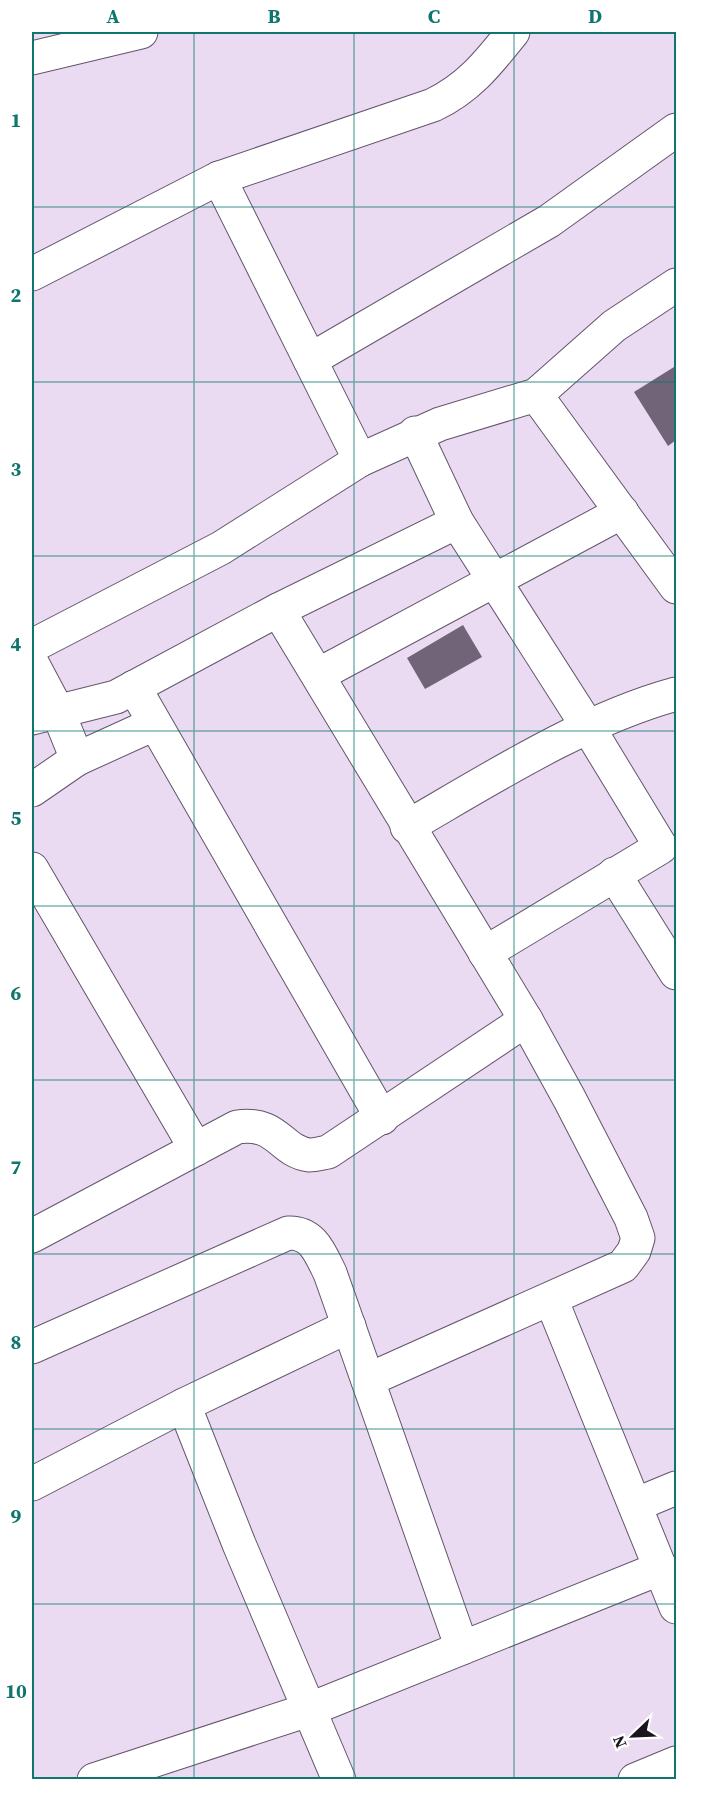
<svg xmlns="http://www.w3.org/2000/svg" width="708" height="1811" font-family="'Source Serif 4',serif">
<style>
.building{fill:#716378}
.lines{fill:none;stroke-linecap:round;stroke-linejoin:round}
.minor-casing{stroke:#63556b;stroke-width:35}
.minor{stroke:#fff;stroke-width:33}
.grid{fill:none;stroke:#0f766e;stroke-width:1.5;stroke-opacity:0.55}
.neatline{fill:none;stroke:#0f766e;stroke-width:2}
.grid-label{font-size:20px;text-anchor:middle;font-weight:bold;fill:#0f766e}
</style>
<rect width="100%" height="100%" fill="#eadbf3"/>
<g class="building">
<path d="M 674,367 L 676,372 L 676,440 L 668,446 L 634,392 Z"/>
<path d="M 463,625 L 482,657 L 425,689 L 407,658 Z"/>
</g>
<g class="lines">
<defs>
<g id="minor">
<path d="M 32,58 L 141,32"/>
<path d="M 219,178 L 360,460"/>
<path d="M 32,274 L 219,178 L 433,105 C 469,88 489,62 513,32"/>
<path d="M 310,360 L 549,221 L 676,130"/>
<path d="M 536,395 L 676,587"/>
<path d="M 415,433 L 457,522 L 588,727 L 661,847 L 485,953"/>
<path d="M 278,610 L 526,1020 L 569,1098 L 631,1218 L 638,1238 L 634,1251 L 623,1266 L 368,1380"/>
<path d="M 32,646 L 221,548 L 360,460 L 440,424 L 536,395 L 614,326 L 676,285"/>
<path d="M 32,663 L 58,712 L 77,759"/>
<path d="M 318,675 L 622,512"/>
<path d="M 134,687 L 382,1118"/>
<path d="M 32,718 L 116,697 L 278,610 L 457,522"/>
<path d="M 32,790 L 77,759 L 154,724"/>
<path d="M 407,827 C 490,779 584,719 676,694"/>
<path d="M 32,869 L 196,1149"/>
<path d="M 614,874 L 676,973"/>
<path d="M 32,1236 L 237,1127 C 278,1121 280,1151 309,1155 C 315,1155 322,1153 328,1152 L 526,1020"/>
<path d="M 551,1299 L 676,1607"/>
<path d="M 32,1347 L 288,1233 C 313,1232 320,1253 330,1273 L 462,1648"/>
<path d="M 184,1405 L 239,1544 L 339,1780"/>
<path d="M 32,1484 L 184,1405 L 349,1326"/>
<path d="M 635,1505 L 676,1488"/>
<path d="M 94,1780 L 308,1710 L 661,1568"/>
<path d="M 635,1780 L 676,1763"/>
</g>
</defs>
<use href="#minor" class="minor-casing"/>
<use href="#minor" class="minor"/>
</g>
<path class="grid" d="M 194,32 L 194,1780M 354,32 L 354,1780M 514,32 L 514,1780M 32,207 L 676,207M 32,382 L 676,382M 32,556 L 676,556M 32,731 L 676,731M 32,906 L 676,906M 32,1080 L 676,1080M 32,1254 L 676,1254M 32,1429 L 676,1429M 32,1604 L 676,1604"/>
<rect width="708" height="1811" fill="none" stroke="#ffffff" stroke-width="66"/>
<g transform="translate(633 1736) rotate(247)" stroke="#ffffff" stroke-width="4.5" paint-order="stroke">
<path d="M0-4.5L10 22L0 15L-10 22Z" fill="#1b151e"/>
<text y="-9" font-size="16" font-weight="bold" text-anchor="middle" fill="#1b151e">N</text>
</g>
<rect x="33" y="33" width="642" height="1745" class="neatline"/>
<g class="grid-label">
<text x="113" y="23">A</text>
<text x="274" y="23">B</text>
<text x="434" y="23">C</text>
<text x="595" y="23">D</text>
<text x="16" y="127">1</text>
<text x="16" y="302">2</text>
<text x="16" y="476">3</text>
<text x="16" y="651">4</text>
<text x="16" y="825">5</text>
<text x="16" y="1000">6</text>
<text x="16" y="1174">7</text>
<text x="16" y="1349">8</text>
<text x="16" y="1523">9</text>
<text x="16" y="1698">10</text>
</g>
</svg>
